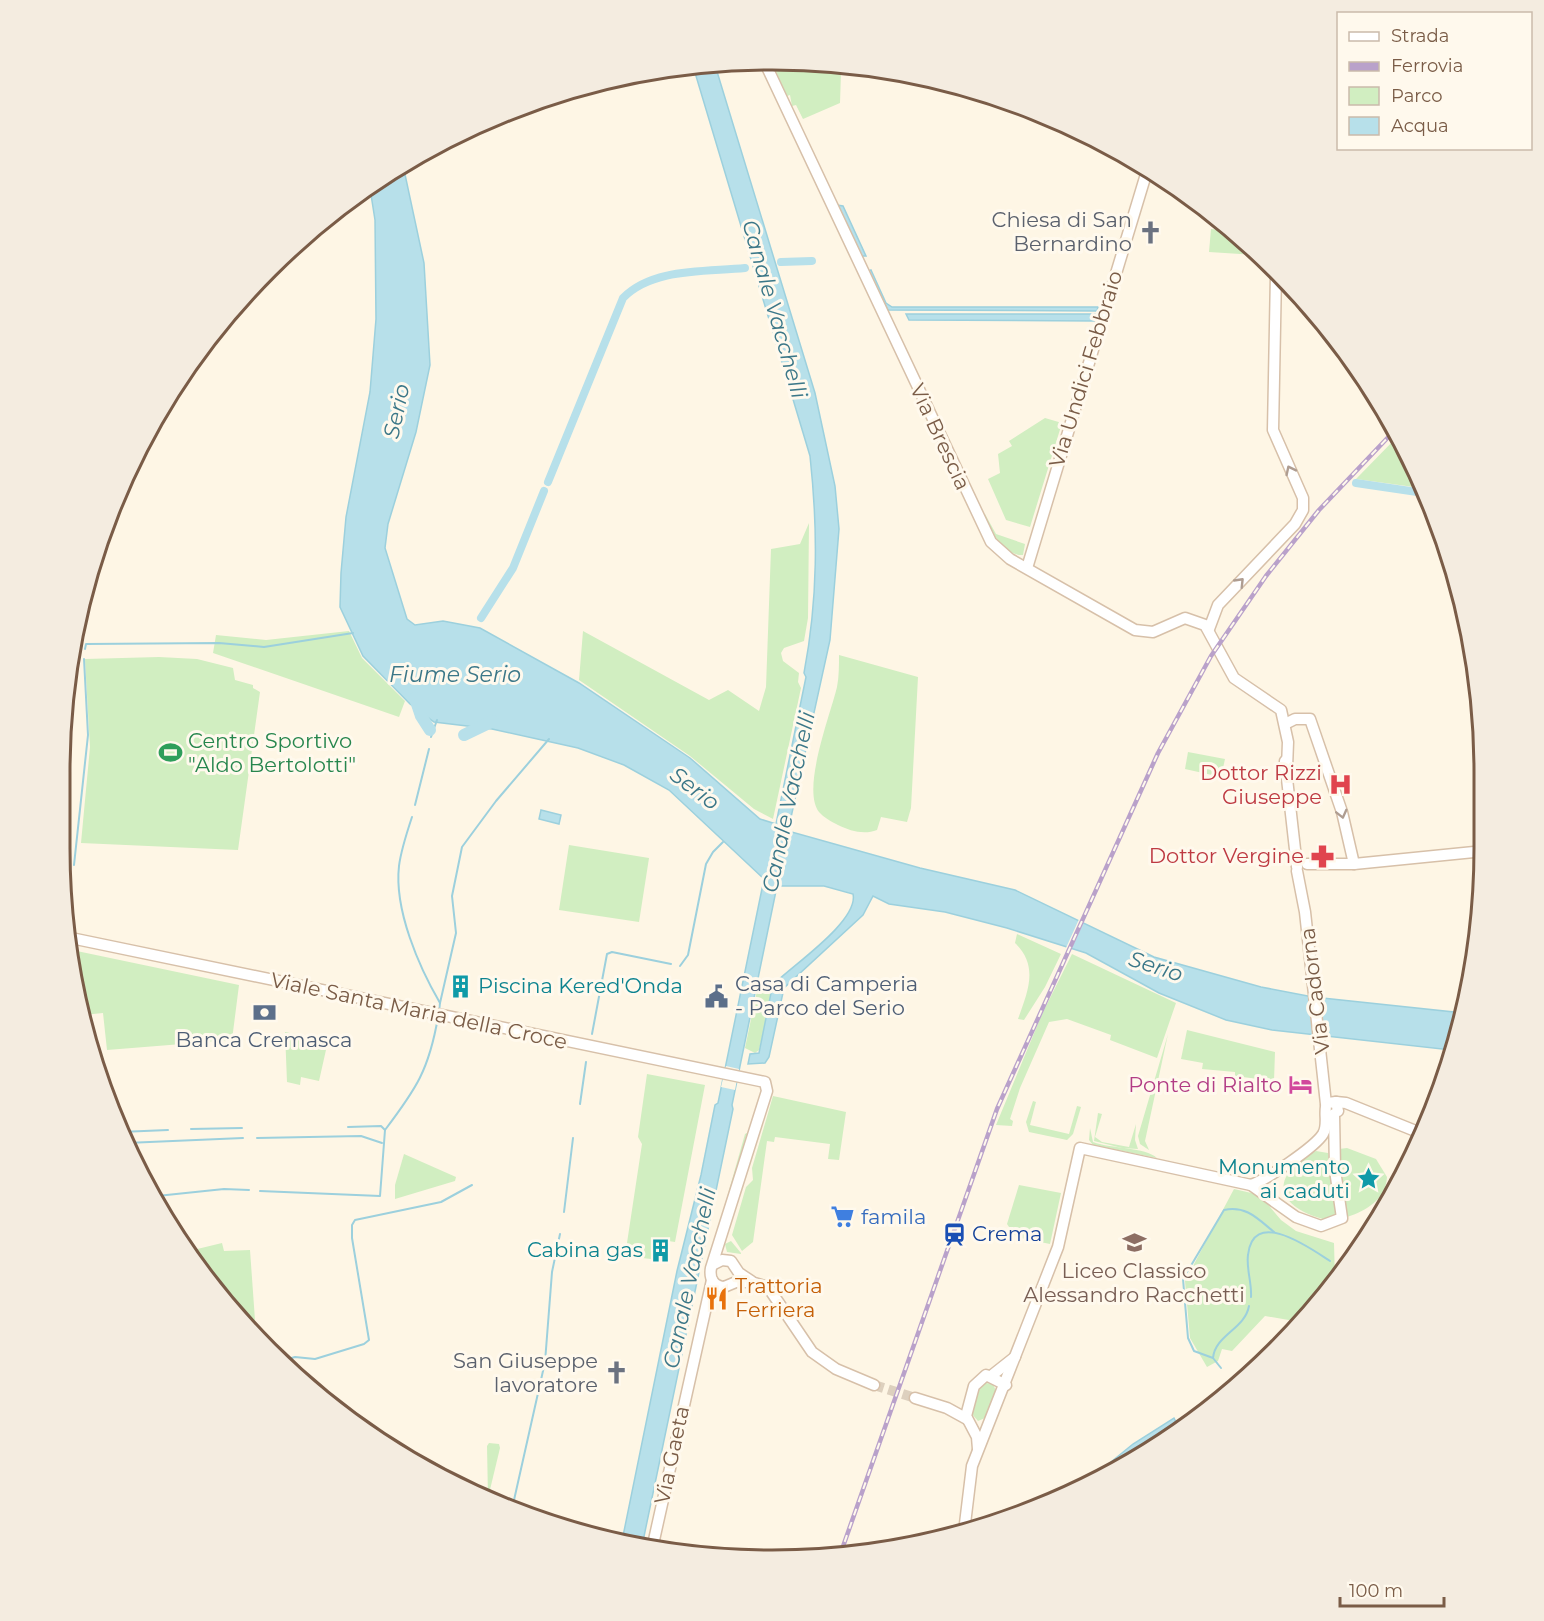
<svg xmlns="http://www.w3.org/2000/svg" width="1544" height="1621" font-family="Montserrat,sans-serif">
<style>
.green{fill:#d1eec1}
.water{fill:#b7e0ea;stroke:#9cd0dd;stroke-width:1.5}
.pier{fill:#fef6e5}
.lines{fill:none;stroke-linecap:round;stroke-linejoin:round}
.stream{stroke:#9cd0dd;stroke-width:2}
.canal{stroke:#b7e0ea;stroke-width:8}
.river{stroke:#b7e0ea;stroke-width:12}
.secondary-tunnel{stroke:#ddd0be;stroke-width:10;stroke-dasharray:10 5;stroke-linecap:butt}
.secondary-casing{stroke:#d7c0a9;stroke-width:13}
.secondary{stroke:#fff;stroke-width:10}
.rail-casing{stroke:#b9a1ca;stroke-width:4.5}
.rail{stroke:#fff9ed;stroke-width:2;stroke-dasharray:7;stroke-linecap:butt}
.oneway{stroke:#af9d91}
.labels{text-anchor:middle;stroke-width:6;stroke-linejoin:round;paint-order:stroke}
.worship-label{font-size:21px;fill:#5b616d;stroke:#fff9ed;text-anchor:end}
.street-label{font-size:21px;fill:#7a5c47;stroke:#fff9ed}
.leisure-label{font-size:21px;fill:#27864d;stroke:#fff9ed;text-anchor:start}
.health-label{font-size:21px;fill:#be3a42;stroke:#fff9ed;text-anchor:end}
.service-label{font-size:21px;fill:#4e5e75;stroke:#fff9ed;text-anchor:start}
.culture-label{font-size:21px;fill:#0d838f;stroke:#fff9ed;text-anchor:end}
.hotel-label{font-size:21px;fill:#b23c85;stroke:#fff9ed;text-anchor:end}
.shop-label{font-size:21px;fill:#366cbe;stroke:#fff9ed;text-anchor:start}
.transit-label{font-size:21px;fill:#164399;stroke:#fff9ed;text-anchor:start}
.education-label{font-size:21px;fill:#785e54;stroke:#fff9ed}
.food-label{font-size:21px;fill:#c56008;stroke:#fff9ed;text-anchor:start}
.water-label{font-size:22px;font-style:italic;fill:#3b7788;stroke:#fff9ed}
.rim{fill:none;stroke:#7a5c47;stroke-width:3}
</style>
<rect width="100%" height="100%" fill="#fef6e5"/>
<g class="green">
<path d="M 811,62 L 817,71 L 841,72 L 840,103 L 803,119 L 796,105 L 792,106 L 790,95 L 787,96 L 772,63 Z"/>
<path d="M 1211,229 L 1231,231 L 1256,255 L 1209,252 Z"/>
<path d="M 1045,418 L 1062,423 L 1030,527 L 1006,520 L 988,479 L 1000,473 L 998,454 L 1012,446 L 1009,441 Z"/>
<path d="M 1398,436 L 1421,488 L 1356,479 Z"/>
<path d="M 985,514 L 996,534 L 1025,544 L 1023,555 C 1004,556 991,531 982,516 Z"/>
<path d="M 809,523 L 808,618 L 804,641 L 784,648 L 781,653 L 783,661 L 799,673 L 798,682 L 801,688 L 773,819 L 754,809 L 690,756 L 579,680 L 583,631 L 709,700 L 728,690 L 759,711 L 766,687 L 771,549 L 800,544 Z"/>
<path d="M 349,631 L 362,658 L 405,701 L 399,717 L 213,653 L 216,635 L 266,640 Z"/>
<path d="M 839,655 L 918,677 L 911,808 L 907,822 L 881,817 L 877,830 C 864,835 850,831 838,825 C 832,822 823,817 819,812 C 801,789 831,713 837,687 C 839,677 839,665 839,655 Z"/>
<path d="M 159,657 L 197,659 L 233,668 L 235,680 L 253,685 L 253,688 L 260,692 L 238,850 L 81,843 L 90,747 L 85,659 Z"/>
<path d="M 1188,752 L 1225,759 L 1221,777 L 1185,769 Z"/>
<path d="M 569,845 L 649,858 L 639,922 L 559,910 Z"/>
<path d="M 1017,934 L 1061,954 L 1045,987 L 1024,1020 L 1018,1019 C 1028,991 1039,966 1015,943 Z"/>
<path d="M 72,950 L 239,985 L 232,1040 L 107,1050 L 103,1013 L 83,1015 Z"/>
<path d="M 1072,954 L 1176,1003 L 1157,1058 L 1110,1040 L 1111,1035 L 1067,1019 L 1049,1022 L 1020,1088 L 1010,1119 L 1013,1121 L 1012,1126 L 996,1125 L 1042,1014 Z"/>
<path d="M 759,981 L 774,984 L 759,1050 L 755,1053 L 745,1048 Z"/>
<path d="M 1187,1030 L 1275,1052 L 1274,1081 L 1235,1076 L 1235,1072 L 1202,1069 L 1203,1063 L 1181,1059 Z"/>
<path d="M 285,1032 L 328,1041 L 319,1081 L 301,1077 L 300,1085 L 287,1082 Z"/>
<path d="M 1168,1034 L 1145,1141 L 1149,1150 L 1140,1144 L 1138,1136 Z"/>
<path d="M 647,1074 L 705,1085 L 675,1242 L 655,1239 L 651,1259 L 625,1256 L 642,1144 L 638,1137 Z"/>
<path d="M 773,1096 L 846,1112 L 839,1160 L 828,1159 L 830,1144 L 775,1137 L 774,1142 L 767,1141 L 753,1242 L 742,1251 L 732,1235 L 746,1187 L 753,1180 L 752,1168 Z"/>
<path d="M 1033,1101 L 1036,1102 L 1030,1125 L 1069,1134 L 1077,1106 L 1081,1107 L 1073,1134 L 1067,1140 L 1029,1132 L 1026,1122 Z"/>
<path d="M 1098,1113 L 1102,1114 L 1095,1137 L 1102,1142 L 1129,1147 L 1136,1124 L 1135,1140 L 1138,1149 L 1122,1148 L 1094,1141 Z"/>
<path d="M 1090,1128 L 1093,1142 C 1112,1149 1145,1147 1157,1158 L 1093,1145 L 1089,1140 Z"/>
<path d="M 747,1133 L 748,1134 L 720,1222 L 745,1134 Z"/>
<path d="M 1347,1148 L 1376,1159 L 1387,1177 C 1386,1199 1366,1211 1347,1217 L 1339,1149 Z"/>
<path d="M 1316,1151 L 1328,1153 L 1336,1216 L 1326,1220 C 1276,1207 1267,1177 1316,1151 Z"/>
<path d="M 404,1154 L 456,1177 L 455,1181 L 395,1199 L 395,1185 Z"/>
<path d="M 1019,1185 L 1061,1193 L 1050,1244 L 1016,1237 L 1007,1224 Z"/>
<path d="M 1234,1189 L 1260,1195 L 1281,1220 L 1296,1231 L 1334,1243 L 1335,1280 L 1300,1322 L 1265,1316 L 1232,1351 L 1222,1349 L 1218,1361 L 1207,1367 L 1190,1338 L 1185,1281 Z"/>
<path d="M 731,1241 L 741,1253 L 741,1254 L 727,1252 L 725,1244 Z"/>
<path d="M 222,1243 L 224,1251 L 250,1250 L 256,1334 L 207,1282 L 189,1251 Z"/>
<path d="M 986,1383 L 993,1384 L 996,1391 L 985,1418 L 978,1421 L 972,1414 C 973,1403 976,1389 986,1383 Z"/>
<path d="M 489,1443 L 499,1444 L 500,1448 L 488,1498 L 487,1446 Z"/>
</g>
<g class="water">
<path d="M 715,65 L 815,393 L 835,486 L 839,529 L 830,640 L 788,831 L 920,868 L 1015,890 L 1154,957 L 1261,987 L 1313,997 L 1463,1013 L 1451,1050 L 1272,1030 L 1226,1020 L 1159,993 L 1086,953 L 1007,928 L 945,912 L 889,904 L 873,896 L 863,915 L 784,988 L 769,1057 L 765,1063 L 748,1064 L 750,1054 L 759,1053 L 771,993 L 776,982 C 796,963 859,920 853,894 L 824,886 L 777,886 L 732,1105 L 733,1109 L 642,1546 L 622,1541 L 677,1271 L 701,1175 L 715,1105 L 718,1103 L 764,879 L 669,790 L 624,765 L 578,748 L 492,729 L 434,722 L 410,704 L 363,656 L 340,607 L 341,573 L 346,517 L 370,392 L 376,319 L 375,220 L 370,188 L 403,165 L 424,263 L 430,365 L 416,432 L 388,524 L 385,548 L 407,619 L 415,625 L 443,621 L 480,628 L 579,683 L 690,758 L 760,819 L 776,824 L 806,677 L 804,673 C 818,599 818,530 810,456 L 693,66 Z"/>
<path d="M 837,205 L 843,206 L 866,256 L 861,256 Z"/>
<path d="M 871,270 L 886,303 L 892,307 L 1098,307 L 1097,311 L 888,310 L 868,271 Z"/>
<path d="M 906,314 L 1097,314 L 1095,321 L 909,320 Z"/>
<path d="M 541,810 L 561,815 L 559,824 L 539,819 Z"/>
<path d="M 1174,1418 L 1177,1424 L 1118,1461 L 1093,1481 L 1079,1488 L 1133,1444 Z"/>
</g>
<g class="pier">
<path d="M 1080,917 L 1085,919 L 1070,952 L 1065,950 Z"/>
<path d="M 726,1066 L 739,1069 L 735,1090 L 721,1087 Z"/>
</g>
<g class="lines">
<g class="stream">
<path d="M 85,649 L 86,644 L 219,643 L 264,647 L 353,633"/>
<path d="M 431,737 L 437,720"/>
<path d="M 415,805 L 429,749"/>
<path d="M 412,817 C 407,832 401,850 399,866 C 394,910 419,967 440,1003 L 439,1012"/>
<path d="M 74,865 L 88,735 L 84,659"/>
<path d="M 680,966 L 688,955 L 706,864 L 713,852 L 723,842"/>
<path d="M 440,1003 L 456,933 L 452,896 L 462,847 L 496,801 L 549,739"/>
<path d="M 592,1034 L 607,954 L 612,952 L 671,964"/>
<path d="M 580,1104 L 586,1062"/>
<path d="M 348,1127 L 381,1126 L 385,1130 C 416,1089 429,1070 438,1017"/>
<path d="M 191,1129 L 242,1128"/>
<path d="M 120,1132 L 168,1130"/>
<path d="M 257,1138 L 361,1136 L 382,1143"/>
<path d="M 126,1143 L 243,1138"/>
<path d="M 260,1191 L 380,1196 L 385,1130"/>
<path d="M 157,1196 L 224,1189 L 249,1190"/>
<path d="M 564,1212 L 573,1138"/>
<path d="M 1251,1297 C 1252,1283 1246,1268 1248,1255 C 1253,1207 1310,1248 1330,1261"/>
<path d="M 1213,1358 L 1194,1351 L 1188,1338 L 1183,1279 L 1224,1210 C 1246,1205 1258,1219 1274,1232"/>
<path d="M 281,1361 L 295,1357 L 315,1359 L 364,1344 L 369,1340 L 352,1238 L 352,1225 L 355,1220 L 441,1202 L 472,1185"/>
<path d="M 1221,1368 L 1213,1358 C 1215,1335 1245,1329 1249,1306"/>
<path d="M 512,1509 L 545,1362 L 552,1272 L 560,1234"/>
</g>
<g class="canal">
<path d="M 781,262 L 812,261"/>
<path d="M 548,482 L 623,298 C 652,268 704,272 745,268"/>
<path d="M 1356,483 L 1424,493"/>
<path d="M 481,618 L 513,568 L 544,491"/>
</g>
<g class="river">
<path d="M 415,698 L 421,716 L 430,730"/>
<path d="M 464,735 L 493,721"/>
</g>
<path class="secondary-tunnel" d="M 874,1385 L 915,1398"/>
<defs>
<g id="secondary">
<path d="M 765,63 L 991,542 L 1010,559 L 1135,630 L 1153,632 L 1185,618 L 1205,625 L 1234,678 L 1281,710 L 1288,742 L 1287,768"/>
<path d="M 1027,568 L 1147,171"/>
<path d="M 1209,629 L 1218,605 L 1295,524 L 1303,510 L 1303,498 L 1273,430 L 1276,274"/>
<path d="M 1285,724 L 1295,719 L 1310,719 L 1342,812 L 1354,864"/>
<path d="M 1285,761 L 1297,867"/>
<path d="M 1307,864 L 1354,864 L 1484,851"/>
<path d="M 1297,871 L 1305,912 L 1326,1104"/>
<path d="M 71,938 L 765,1082 L 767,1091 L 711,1268 C 709,1279 714,1286 724,1287 L 736,1282 L 751,1282 L 768,1287 L 812,1352 L 836,1369 L 874,1385"/>
<path d="M 1336,1102 L 1346,1103 L 1423,1134"/>
<path d="M 1251,1185 C 1266,1180 1315,1147 1323,1134 C 1329,1124 1323,1112 1327,1103 L 1336,1102 L 1338,1111"/>
<path d="M 714,1264 L 722,1260 L 731,1261 L 739,1273 L 751,1281"/>
<path d="M 991,1376 L 1015,1357"/>
<path d="M 915,1398 L 947,1408 L 967,1419"/>
<path d="M 978,1449 L 977,1437 L 966,1416 L 974,1386 L 986,1375 L 1006,1385"/>
<path d="M 964,1532 L 972,1466 L 1058,1247 L 1080,1148 L 1251,1185 L 1296,1217 L 1321,1226 L 1342,1218 L 1335,1170 L 1334,1114"/>
<path d="M 652,1549 L 712,1280"/>
</g>
</defs>
<use href="#secondary" class="secondary-casing"/>
<use href="#secondary" class="secondary"/>
<defs>
<path id="rail" d="M 840,1555 L 997,1109 L 1158,753 L 1211,656 L 1266,576 L 1319,510 L 1395,430"/>
</defs>
<use href="#rail" class="rail-casing"/>
<use href="#rail" class="rail"/>
</g>
<defs><path id="oneway-chevron" d="M-2-3.5L2.5 0L-2 3.5" fill="none" stroke-width="1.6" stroke-linecap="round" stroke-linejoin="round" transform="scale(1.5)"/></defs>
<g class="oneway">
<use href="#oneway-chevron" transform="translate(1290 470) rotate(-116)"/>
<use href="#oneway-chevron" transform="translate(1240 582) rotate(-46)"/>
<use href="#oneway-chevron" transform="translate(1342 814) rotate(76)"/>
</g>
<defs>
<symbol id="church-bare" viewBox="-9 -9 18 18"><path d="M-1.2-6h2.4v3.5h3.3v2.4h-3.3V6h-2.4V-.1h-3.3v-2.4h3.3Z" fill="#6b7280" stroke="#fff9ed" stroke-width="2.5" paint-order="stroke"/></symbol>
<symbol id="stadium-bare" viewBox="-9 -9 18 18"><path d="M0-5a6.5 5 0 1 0 0 10a6.5 5 0 1 0 0-10ZM-3.5-1.8h7v3.6h-7Z" fill="#2e9e5b" stroke="#fff9ed" stroke-width="2.5" paint-order="stroke"/></symbol>
<symbol id="hospital-bare" viewBox="-9 -9 18 18"><path d="M-5-5h3v3.5h4V-5h3V5h-3V1.5h-4V5h-3Z" fill="#e0444e" stroke="#fff9ed" stroke-width="2.5" paint-order="stroke"/></symbol>
<symbol id="pharmacy-bare" viewBox="-9 -9 18 18"><path d="M-2-6h4v4h4v4h-4v4h-4v-4h-4v-4h4Z" fill="#e0444e" stroke="#fff9ed" stroke-width="2.5" paint-order="stroke"/></symbol>
<symbol id="building-bare" viewBox="-9 -9 18 18"><path d="M-4-6H4V6H1V3H-1V6H-4ZM-2.5-4.3h1.7v1.8h-1.7ZM.8-4.3h1.7v1.8H.8ZM-2.5-1h1.7V.8h-1.7ZM.8-1h1.7V.8H.8Z" fill="#0f9aa8" stroke="#fff9ed" stroke-width="2.5" paint-order="stroke"/></symbol>
<symbol id="civic-bare" viewBox="-9 -9 18 18"><path d="M-.6-6.5H3V-4.5H.6V-3L4-1V1h2V6H-6V1h2V-1L-.6-3ZM-1.2 2.5V6h2.4V2.5Z" fill="#5c6f8a" stroke="#fff9ed" stroke-width="2.5" paint-order="stroke"/></symbol>
<symbol id="bank-bare" viewBox="-9 -9 18 18"><path d="M-6-4H6V4H-6ZM0-2.3a2.3 2.3 0 1 0 0 4.6a2.3 2.3 0 1 0 0-4.6Z" fill="#5c6f8a" stroke="#fff9ed" stroke-width="2.5" paint-order="stroke"/></symbol>
<symbol id="hotel-bare" viewBox="-9 -9 18 18"><path d="M-6-4.5h1.5V1H6V5H4.5V3h-9V5H-6ZM-4 0a1.8 1.8 0 1 1 3.6 0ZM.5 0V-2.5h3Q6-2.5 6 0Z" fill="#d1479c" stroke="#fff9ed" stroke-width="2.5" paint-order="stroke"/></symbol>
<symbol id="sight-bare" viewBox="-9 -9 18 18"><path d="M0-6L1.8-2.2L6-1.7L2.9 1.2L3.7 5.4L0 3.3L-3.7 5.4L-2.9 1.2L-6-1.7L-1.8-2.2Z" fill="#0f9aa8" stroke="#fff9ed" stroke-width="2.5" paint-order="stroke"/></symbol>
<symbol id="supermarket-bare" viewBox="-9 -9 18 18"><path d="M-6-5.5h2.5l.6 2H6L4.5 2H-2.5L-4.4-4H-6ZM-1.5 3.2a1.3 1.3 0 1 0 .1 0ZM3 3.2a1.3 1.3 0 1 0 .1 0Z" fill="#3f7fe0" stroke="#fff9ed" stroke-width="2.5" paint-order="stroke"/></symbol>
<symbol id="station-bare" viewBox="-9 -9 18 18"><path d="M-3-6H3Q5-6 5-4V2Q5 4 3 4L4.5 6H3L1.5 4h-3L-3 6H-4.5L-3 4Q-5 4-5 2V-4Q-5-6-3-6ZM-3.5-4v3h7v-3ZM-3.5 1v1.5H-2V1ZM2 1v1.5H3.5V1Z" fill="#1a4fb4" stroke="#fff9ed" stroke-width="2.5" paint-order="stroke"/></symbol>
<symbol id="school-bare" viewBox="-9 -9 18 18"><path d="M0-5L7-2L0 1L-7-2ZM-4 1L0 2.5L4 1V4Q0 6-4 4Z" fill="#8d6e63" stroke="#fff9ed" stroke-width="2.5" paint-order="stroke"/></symbol>
<symbol id="restaurant-bare" viewBox="-9 -9 18 18"><path d="M-5-6h1v4h1v-4h1v4h1v-4h1v5L-1.5 .5V6h-2V.5L-5-1ZM5-6V6H3V1.5H1.5Q1.5-4 5-6Z" fill="#e8710a" stroke="#fff9ed" stroke-width="2.5" paint-order="stroke"/></symbol>
</defs>
<g fill-rule="evenodd">
<use href="#church-bare" x="1134" y="216" width="33" height="33"/>
<use href="#stadium-bare" x="154" y="736" width="33" height="33"/>
<use href="#hospital-bare" x="1324" y="768" width="33" height="33"/>
<use href="#pharmacy-bare" x="1306" y="840" width="33" height="33"/>
<use href="#building-bare" x="444" y="970" width="33" height="33"/>
<use href="#civic-bare" x="700" y="980" width="33" height="33"/>
<use href="#bank-bare" x="248" y="996" width="33" height="33"/>
<use href="#hotel-bare" x="1284" y="1068" width="33" height="33"/>
<use href="#sight-bare" x="1352" y="1162" width="33" height="33"/>
<use href="#supermarket-bare" x="826" y="1200" width="33" height="33"/>
<use href="#station-bare" x="938" y="1218" width="33" height="33"/>
<use href="#school-bare" x="1118" y="1226" width="33" height="33"/>
<use href="#building-bare" x="644" y="1234" width="33" height="33"/>
<use href="#restaurant-bare" x="700" y="1282" width="33" height="33"/>
<use href="#church-bare" x="600" y="1356" width="33" height="33"/>
</g>
<g class="labels">
<g class="worship-label">
<text x="1132" y="227">Chiesa di San<tspan x="1132" dy="24">Bernardino</tspan></text>
<text x="598" y="1368">San Giuseppe<tspan x="598" dy="24">lavoratore</tspan></text>
</g>
<g class="street-label">
<text transform="translate(1086 369) rotate(-73)" y="7">Via Undici Febbraio</text>
<text transform="translate(940 437) rotate(65)" y="7">Via Brescia</text>
<text transform="translate(1315 991) rotate(-97)" y="7">Via Cadorna</text>
<text transform="translate(419 1011) rotate(12)" y="7">Viale Santa Maria della Croce</text>
<text transform="translate(672 1455) rotate(-78)" y="7">Via Gaeta</text>
</g>
<g class="leisure-label">
<text x="188" y="748">Centro Sportivo<tspan x="188" dy="24">"Aldo Bertolotti"</tspan></text>
</g>
<g class="health-label">
<text x="1322" y="780">Dottor Rizzi<tspan x="1322" dy="24">Giuseppe</tspan></text>
<text x="1304" y="863">Dottor Vergine</text>
</g>
<g class="service-label">
<text x="735" y="991">Casa di Camperia<tspan x="735" dy="24">- Parco del Serio</tspan></text>
<text x="264" y="1047" text-anchor="middle">Banca Cremasca</text>
</g>
<g class="culture-label">
<text x="478" y="993" text-anchor="start">Piscina Kered'Onda</text>
<text x="1350" y="1174">Monumento<tspan x="1350" dy="24">ai caduti</tspan></text>
<text x="643" y="1257">Cabina gas</text>
</g>
<g class="hotel-label">
<text x="1282" y="1092">Ponte di Rialto</text>
</g>
<g class="shop-label">
<text x="861" y="1224">famila</text>
</g>
<g class="transit-label">
<text x="972" y="1241">Crema</text>
</g>
<g class="education-label">
<text x="1134" y="1278">Liceo Classico<tspan x="1134" dy="24">Alessandro Racchetti</tspan></text>
</g>
<g class="food-label">
<text x="735" y="1293">Trattoria<tspan x="735" dy="24">Ferriera</tspan></text>
</g>
<g class="water-label">
<text transform="translate(775 309) rotate(74)" y="8">Canale Vacchelli</text>
<text transform="translate(396 411) rotate(-78)" y="8">Serio</text>
<text x="455" y="682">Fiume Serio</text>
<text transform="translate(695 788) rotate(37)" y="8">Serio</text>
<text transform="translate(788 802) rotate(-78)" y="8">Canale Vacchelli</text>
<text transform="translate(1156 966) rotate(18)" y="8">Serio</text>
<text transform="translate(689 1278) rotate(-78)" y="8">Canale Vacchelli</text>
</g>
</g>
<path d="M0 0H1544V1621H0ZM772 70H772A702 702 0 0 1 1474 772V848A702 702 0 0 1 772 1550H772A702 702 0 0 1 70 848V772A702 702 0 0 1 772 70Z" fill="#f4ece0" fill-rule="evenodd"/>
<path class="rim" d="M772 70H772A702 702 0 0 1 1474 772V848A702 702 0 0 1 772 1550H772A702 702 0 0 1 70 848V772A702 702 0 0 1 772 70Z"/>
<rect x="1337" y="12" width="195" height="138" fill="#fff9ed" stroke="#cabaab" stroke-width="1.5"/>
<rect x="1349" y="32" width="30" height="9" fill="#ffffff" stroke="#cabaab" stroke-width="1.5"/>
<text x="1391" y="42" font-size="18" fill="#7a5c47">Strada</text>
<rect x="1349" y="62" width="30" height="9" fill="#b9a1ca" stroke="#cabaab" stroke-width="1.5"/>
<text x="1391" y="72" font-size="18" fill="#7a5c47">Ferrovia</text>
<rect x="1349" y="87" width="30" height="18" fill="#d1eec1" stroke="#cabaab" stroke-width="1.5"/>
<text x="1391" y="102" font-size="18" fill="#7a5c47">Parco</text>
<rect x="1349" y="117" width="30" height="18" fill="#b7e0ea" stroke="#cabaab" stroke-width="1.5"/>
<text x="1391" y="132" font-size="18" fill="#7a5c47">Acqua</text>
<path d="M1340 1597v9h104v-9" fill="none" stroke="#7a5c47" stroke-width="3"/>
<text x="1349" y="1597" font-size="18" fill="#7a5c47" stroke="#fff9ed" stroke-width="4.5" paint-order="stroke">100 m</text>
</svg>
